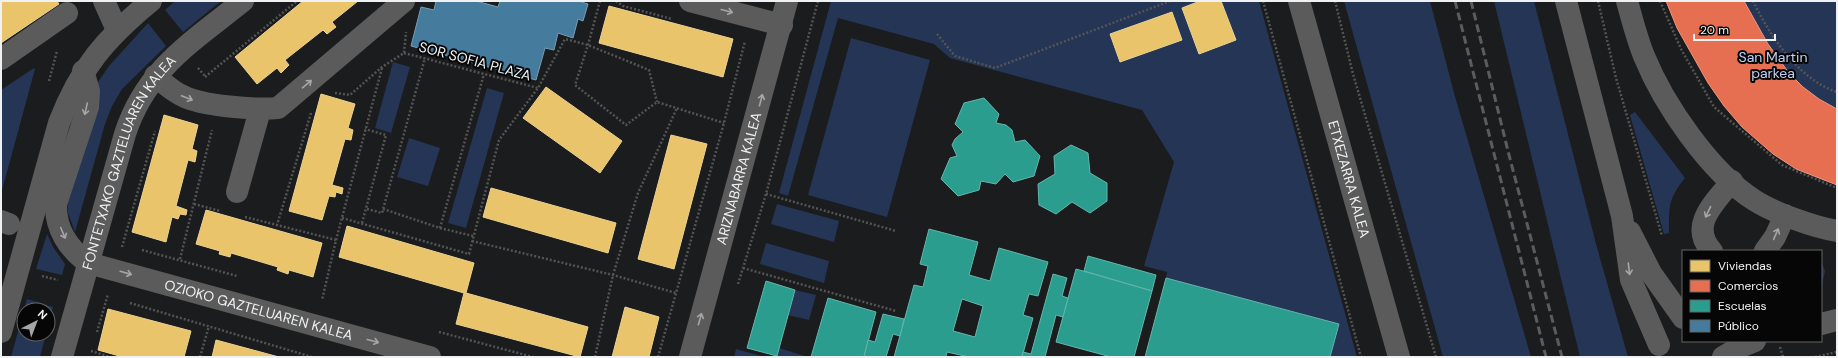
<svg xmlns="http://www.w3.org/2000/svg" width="1838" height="358" font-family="'DM Sans',sans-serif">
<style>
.green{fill:#253555}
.homes{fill:#e9c46a;stroke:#ebd293}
.shops{fill:#e76f51;stroke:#ea9681}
.schools{fill:#2a9d8f;stroke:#65b6ad;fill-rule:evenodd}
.public{fill:#457b9d;stroke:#789eb6}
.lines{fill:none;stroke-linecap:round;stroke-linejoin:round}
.path{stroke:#545454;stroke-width:2.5;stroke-dasharray:2 2;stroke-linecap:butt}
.minor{stroke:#5b5b5b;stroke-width:22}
.major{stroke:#5c5c5d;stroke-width:22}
.rail{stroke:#5b5c5c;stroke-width:3;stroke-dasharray:8 4;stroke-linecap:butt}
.oneway{stroke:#a6a6a6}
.labels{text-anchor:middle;stroke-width:4;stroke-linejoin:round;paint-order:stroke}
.park-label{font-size:14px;fill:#bed1f4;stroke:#060607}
.street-label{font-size:14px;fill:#f0f1f2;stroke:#060607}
</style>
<rect width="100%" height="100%" fill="#1b1c1d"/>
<g class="green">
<path d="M 175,1 L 221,1 L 183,32 L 165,10 Z"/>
<path d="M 831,1 L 1259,1 L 1357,357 L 1330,357 L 1338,324 L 1166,278 L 1167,272 L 1144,266 L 1174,162 L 1142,110 L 950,58 L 934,44 L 838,18 L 788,196 L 779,193 Z"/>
<path d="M 1344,1 L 1430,1 L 1454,93 L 1531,357 L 1443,357 Z"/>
<path d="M 1494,1 L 1534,1 L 1596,244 L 1628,357 L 1580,357 Z"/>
<path d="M 1666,1 L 1837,1 L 1837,185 C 1747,157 1702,83 1666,1 Z"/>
<path d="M 148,23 L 166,46 L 122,89 L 112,106 L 105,124 L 75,232 L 68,213 L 67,197 L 96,85 L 109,66 Z"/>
<path d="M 851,38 L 930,60 L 887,217 L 808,195 Z"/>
<path d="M 393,62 L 410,67 L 391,133 L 375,128 Z"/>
<path d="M 34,68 L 35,69 L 1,194 L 1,90 Z"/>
<path d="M 487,88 L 504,93 L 466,228 L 448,223 Z"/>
<path d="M 1635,112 L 1685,178 C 1668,199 1669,207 1669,233 L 1664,234 L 1630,115 Z"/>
<path d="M 409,138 L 440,148 L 428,186 L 397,177 Z"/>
<path d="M 777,204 L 839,221 L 834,242 L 771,224 Z"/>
<path d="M 47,234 L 53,247 L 65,264 L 62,275 L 36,269 Z"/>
<path d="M 766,243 L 829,261 L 824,283 L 760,264 Z"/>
<path d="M 1821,261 L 1825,271 L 1821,290 Z"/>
<path d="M 795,290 L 816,295 L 809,320 L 788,315 Z"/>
<path d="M 27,299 L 53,307 L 48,327 L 48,310 L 24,310 L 24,334 L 46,334 L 40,357 L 11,357 Z"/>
<path d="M 779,348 L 808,357 L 771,357 Z"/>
<path d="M 736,349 L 765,357 L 734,357 Z"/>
</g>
<g class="homes">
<path d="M 1,1 L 57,1 L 59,4 L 1,43 Z"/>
<path d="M 303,1 L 358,1 L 332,22 L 336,27 L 327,34 L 323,30 L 285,60 L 289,65 L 281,73 L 277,68 L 257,84 L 235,57 Z"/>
<path d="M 1200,1 L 1221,1 L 1236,40 L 1199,54 L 1182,8 Z"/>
<path d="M 609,6 L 733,39 L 723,77 L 599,43 Z"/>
<path d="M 1172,12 L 1182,40 L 1120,62 L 1110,34 Z"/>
<path d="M 546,87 L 622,141 L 600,173 L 523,118 Z"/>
<path d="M 321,94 L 355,104 L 348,128 L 353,130 L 351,140 L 345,139 L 332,185 L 343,188 L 342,194 L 336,192 L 335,197 L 329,196 L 322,220 L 289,211 Z"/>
<path d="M 164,115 L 198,125 L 192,149 L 197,151 L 195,162 L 188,160 L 176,206 L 187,210 L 186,215 L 180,214 L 178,219 L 172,217 L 166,242 L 132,232 Z"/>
<path d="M 671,135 L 707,144 L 674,269 L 638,259 Z"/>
<path d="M 491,188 L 616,223 L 608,253 L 483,217 Z"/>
<path d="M 206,210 L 322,243 L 313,277 L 289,270 L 288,274 L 277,270 L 278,267 L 231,253 L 230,257 L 219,254 L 220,251 L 196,244 Z"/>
<path d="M 347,226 L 474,263 L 466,293 L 588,327 L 580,357 L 456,324 L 464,293 L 339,257 Z"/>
<path d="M 625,307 L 659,317 L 649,357 L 612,357 Z"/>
<path d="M 108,309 L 191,331 L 184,357 L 123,357 L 98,350 Z"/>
<path d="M 216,340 L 279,357 L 212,357 Z"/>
</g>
<path class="shops" d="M 1666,1 L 1744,1 L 1768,44 L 1789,73 L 1803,87 L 1819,99 L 1837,109 L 1837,185 L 1796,169 L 1773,154 L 1742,127 L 1724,106 L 1708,83 L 1677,28 Z"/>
<g class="schools">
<path d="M 984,98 L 999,114 L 996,123 L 1006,125 L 1012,130 L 1015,142 L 1025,140 L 1040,156 L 1034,176 L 1013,182 L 1005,174 L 996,184 L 981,181 L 979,190 L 958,196 L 941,179 L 950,158 L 957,156 L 952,145 L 955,139 L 963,132 L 955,124 L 964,103 Z"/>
<path d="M 1071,145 L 1088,153 L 1090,173 L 1107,183 L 1107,201 L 1090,213 L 1072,202 L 1056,214 L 1039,205 L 1038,184 L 1055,174 L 1054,156 Z"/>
<path d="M 929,229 L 978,242 L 969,275 L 990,281 L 999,248 L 1048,262 L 1038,296 L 1029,294 L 1023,315 L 1033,318 L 1022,357 L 969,357 L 947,352 L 946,357 L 894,357 L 914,285 L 923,287 L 928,266 L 920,264 ZM 962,299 L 983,306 L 975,337 L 953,331 Z"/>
<path d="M 1088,256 L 1156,275 L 1152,291 L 1084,271 Z"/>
<path d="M 1076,269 L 1152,291 L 1134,357 L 1111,357 L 1056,342 Z"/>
<path d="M 1053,274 L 1067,278 L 1062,296 L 1068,298 L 1063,317 L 1056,315 L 1045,357 L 1022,357 L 1023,352 L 1031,354 Z"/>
<path d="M 1166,278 L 1339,324 L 1330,357 L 1145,357 Z"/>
<path d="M 766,281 L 795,290 L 777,356 L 747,348 Z"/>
<path d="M 828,298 L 876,312 L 864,357 L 811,357 Z"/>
<path d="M 883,314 L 904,319 L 900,336 L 893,334 L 886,357 L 864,357 L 868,340 L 875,342 Z"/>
</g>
<path class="public" d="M 436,1 L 476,1 L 498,7 L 500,1 L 578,1 L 588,4 L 583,21 L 578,19 L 573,38 L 558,33 L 554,50 L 545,48 L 536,80 L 411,46 L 421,7 L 434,10 Z"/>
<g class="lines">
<g class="path">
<path d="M 600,1 L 588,45 L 575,85 L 626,125 L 657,102 L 724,123"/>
<path d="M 616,1 L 623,6 L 672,19"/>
<path d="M 1263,1 L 1361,357"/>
<path d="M 1335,1 L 1353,74 L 1436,357"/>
<path d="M 1598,1 L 1616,78 L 1662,236"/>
<path d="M 1660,1 L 1681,49 L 1714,107 L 1782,165 L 1837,188"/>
<path d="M 1753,1 C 1770,36 1798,79 1837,92"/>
<path d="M 937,34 L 955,56 L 995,68 L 1170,1"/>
<path d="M 404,53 L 538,88"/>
<path d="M 198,68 L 205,76"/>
<path d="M 205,77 L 297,1"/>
<path d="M 49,81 L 57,51"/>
<path d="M 335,93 L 350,95 L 382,67 L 404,53 L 406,32"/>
<path d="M 311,113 L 277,225 L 336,240 L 322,300"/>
<path d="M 766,194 L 896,231"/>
<path d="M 194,204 L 220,211"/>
<path d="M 367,209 L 382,213 L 425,58"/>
<path d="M 383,209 L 440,228 L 484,74"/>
<path d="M 245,217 L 277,225"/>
<path d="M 342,218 L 469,254 L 499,140 L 538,88 L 565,39 L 588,45 L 649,70 L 657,102"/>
<path d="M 362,223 L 386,135 L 365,129"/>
<path d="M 440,228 L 473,236"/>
<path d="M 336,240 L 382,68"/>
<path d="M 472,241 L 613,275 L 676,293"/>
<path d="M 122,247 L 155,131"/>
<path d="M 142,250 L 237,276"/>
<path d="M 180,259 L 212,130"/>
<path d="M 743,268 L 896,311"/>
<path d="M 42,276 L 58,280"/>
<path d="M 738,284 L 766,194 L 818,1"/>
<path d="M 130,303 L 312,357"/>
<path d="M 97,332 L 108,294"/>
<path d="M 439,332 L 533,357"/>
<path d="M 1780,347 L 1783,357"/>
<path d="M 91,351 L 110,357"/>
<path d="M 200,357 L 209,326"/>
<path d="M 595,357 L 613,275 L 638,193 L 677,108"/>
<path d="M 658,357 L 724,123 L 745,41"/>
<path d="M 1815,357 L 1837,352"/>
</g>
<g class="minor">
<path d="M 104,1 L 117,30"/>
<path d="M 690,1 L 782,25"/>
<path id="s1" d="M 1299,1 L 1399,357"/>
<path d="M 1566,1 L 1622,216 L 1631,280 L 1659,345"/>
<path d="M 1627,1 C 1632,19 1637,39 1644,56 C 1664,105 1710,172 1754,200 C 1774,213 1814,227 1837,231"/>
<path d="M 1,59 L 67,13"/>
<path id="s2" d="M 83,71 L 89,91 L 88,107 L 56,204 C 55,229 69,249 88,263 L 430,357"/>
<path d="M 155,76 C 164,83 173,92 183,96 C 202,106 256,110 278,108 L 404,1"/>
<path d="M 237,192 L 260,110"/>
<path d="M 1,221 L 9,224"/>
<path d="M 1630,232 L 1651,273 L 1683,318"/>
<path d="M 1712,251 C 1688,226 1715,202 1732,181"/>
<path d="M 1765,251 L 1775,237 L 1785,215"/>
<path d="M 1821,324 L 1837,320"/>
<path d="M 1,332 L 59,123 C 80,68 106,38 151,1"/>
<path id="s3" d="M 690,357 L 787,1"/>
<path d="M 1723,357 L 1740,347 L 1755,341"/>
</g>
<path class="major" id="s4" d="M 62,357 L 125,134 C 146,69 192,42 243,1"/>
<g class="rail">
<path d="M 1455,1 L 1546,357"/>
<path d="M 1471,1 L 1509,155 L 1562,357"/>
</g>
</g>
<defs><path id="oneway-shaft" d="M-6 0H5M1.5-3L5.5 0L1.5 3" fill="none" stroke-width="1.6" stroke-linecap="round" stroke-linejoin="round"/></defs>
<g class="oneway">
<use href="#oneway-shaft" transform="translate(727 11) rotate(15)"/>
<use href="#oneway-shaft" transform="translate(307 84) rotate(-40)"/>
<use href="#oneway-shaft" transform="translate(187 98) rotate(21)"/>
<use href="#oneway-shaft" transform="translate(761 100) rotate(-75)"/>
<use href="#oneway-shaft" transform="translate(86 109) rotate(103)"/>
<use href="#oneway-shaft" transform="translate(1708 212) rotate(116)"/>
<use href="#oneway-shaft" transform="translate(63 233) rotate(67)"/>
<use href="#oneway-shaft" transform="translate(1776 234) rotate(-66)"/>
<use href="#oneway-shaft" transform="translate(1629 269) rotate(83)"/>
<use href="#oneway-shaft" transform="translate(126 273) rotate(16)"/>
<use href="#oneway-shaft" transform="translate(700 319) rotate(-74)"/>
<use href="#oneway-shaft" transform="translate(373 341) rotate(15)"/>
</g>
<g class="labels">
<g class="park-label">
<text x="1773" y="62">San Martin<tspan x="1773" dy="16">parkea</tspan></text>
</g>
<g class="street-label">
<text transform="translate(475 61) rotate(15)" y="5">SOR SOFIA PLAZA</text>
<text dy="5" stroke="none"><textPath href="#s4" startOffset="207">FONTETXAKO GAZTELUAREN KALEA</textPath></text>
<text dy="5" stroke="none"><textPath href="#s3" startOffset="185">ARIZNABARRA KALEA</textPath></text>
<text dy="5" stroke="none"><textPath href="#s1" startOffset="185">ETXEZARRA KALEA</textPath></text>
<text dy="5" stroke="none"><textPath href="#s2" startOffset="386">OZIOKO GAZTELUAREN KALEA</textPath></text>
</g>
</g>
<rect width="1838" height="358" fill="none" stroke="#f0f1f2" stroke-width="4"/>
<rect x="1682" y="250" width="140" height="92" fill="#060607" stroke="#646465"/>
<rect x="1690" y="260" width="20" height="12" fill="#e9c46a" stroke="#646465"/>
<text x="1718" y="270" font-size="12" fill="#f0f1f2">Viviendas</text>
<rect x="1690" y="280" width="20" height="12" fill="#e76f51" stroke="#646465"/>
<text x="1718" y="290" font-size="12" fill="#f0f1f2">Comercios</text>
<rect x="1690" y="300" width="20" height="12" fill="#2a9d8f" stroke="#646465"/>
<text x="1718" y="310" font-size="12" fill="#f0f1f2">Escuelas</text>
<rect x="1690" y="320" width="20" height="12" fill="#457b9d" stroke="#646465"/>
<text x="1718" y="330" font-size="12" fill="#f0f1f2">Público</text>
<g transform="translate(36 322) rotate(42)"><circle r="19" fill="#060607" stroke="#646465"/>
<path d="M0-3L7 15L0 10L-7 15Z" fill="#a5a6a7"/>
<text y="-6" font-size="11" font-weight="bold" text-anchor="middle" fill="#f0f1f2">N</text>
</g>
<path d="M1694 34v6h81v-6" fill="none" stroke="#f0f1f2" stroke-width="2"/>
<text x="1700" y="34" font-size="12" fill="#f0f1f2" stroke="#060607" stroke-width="3" paint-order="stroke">20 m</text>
</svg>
